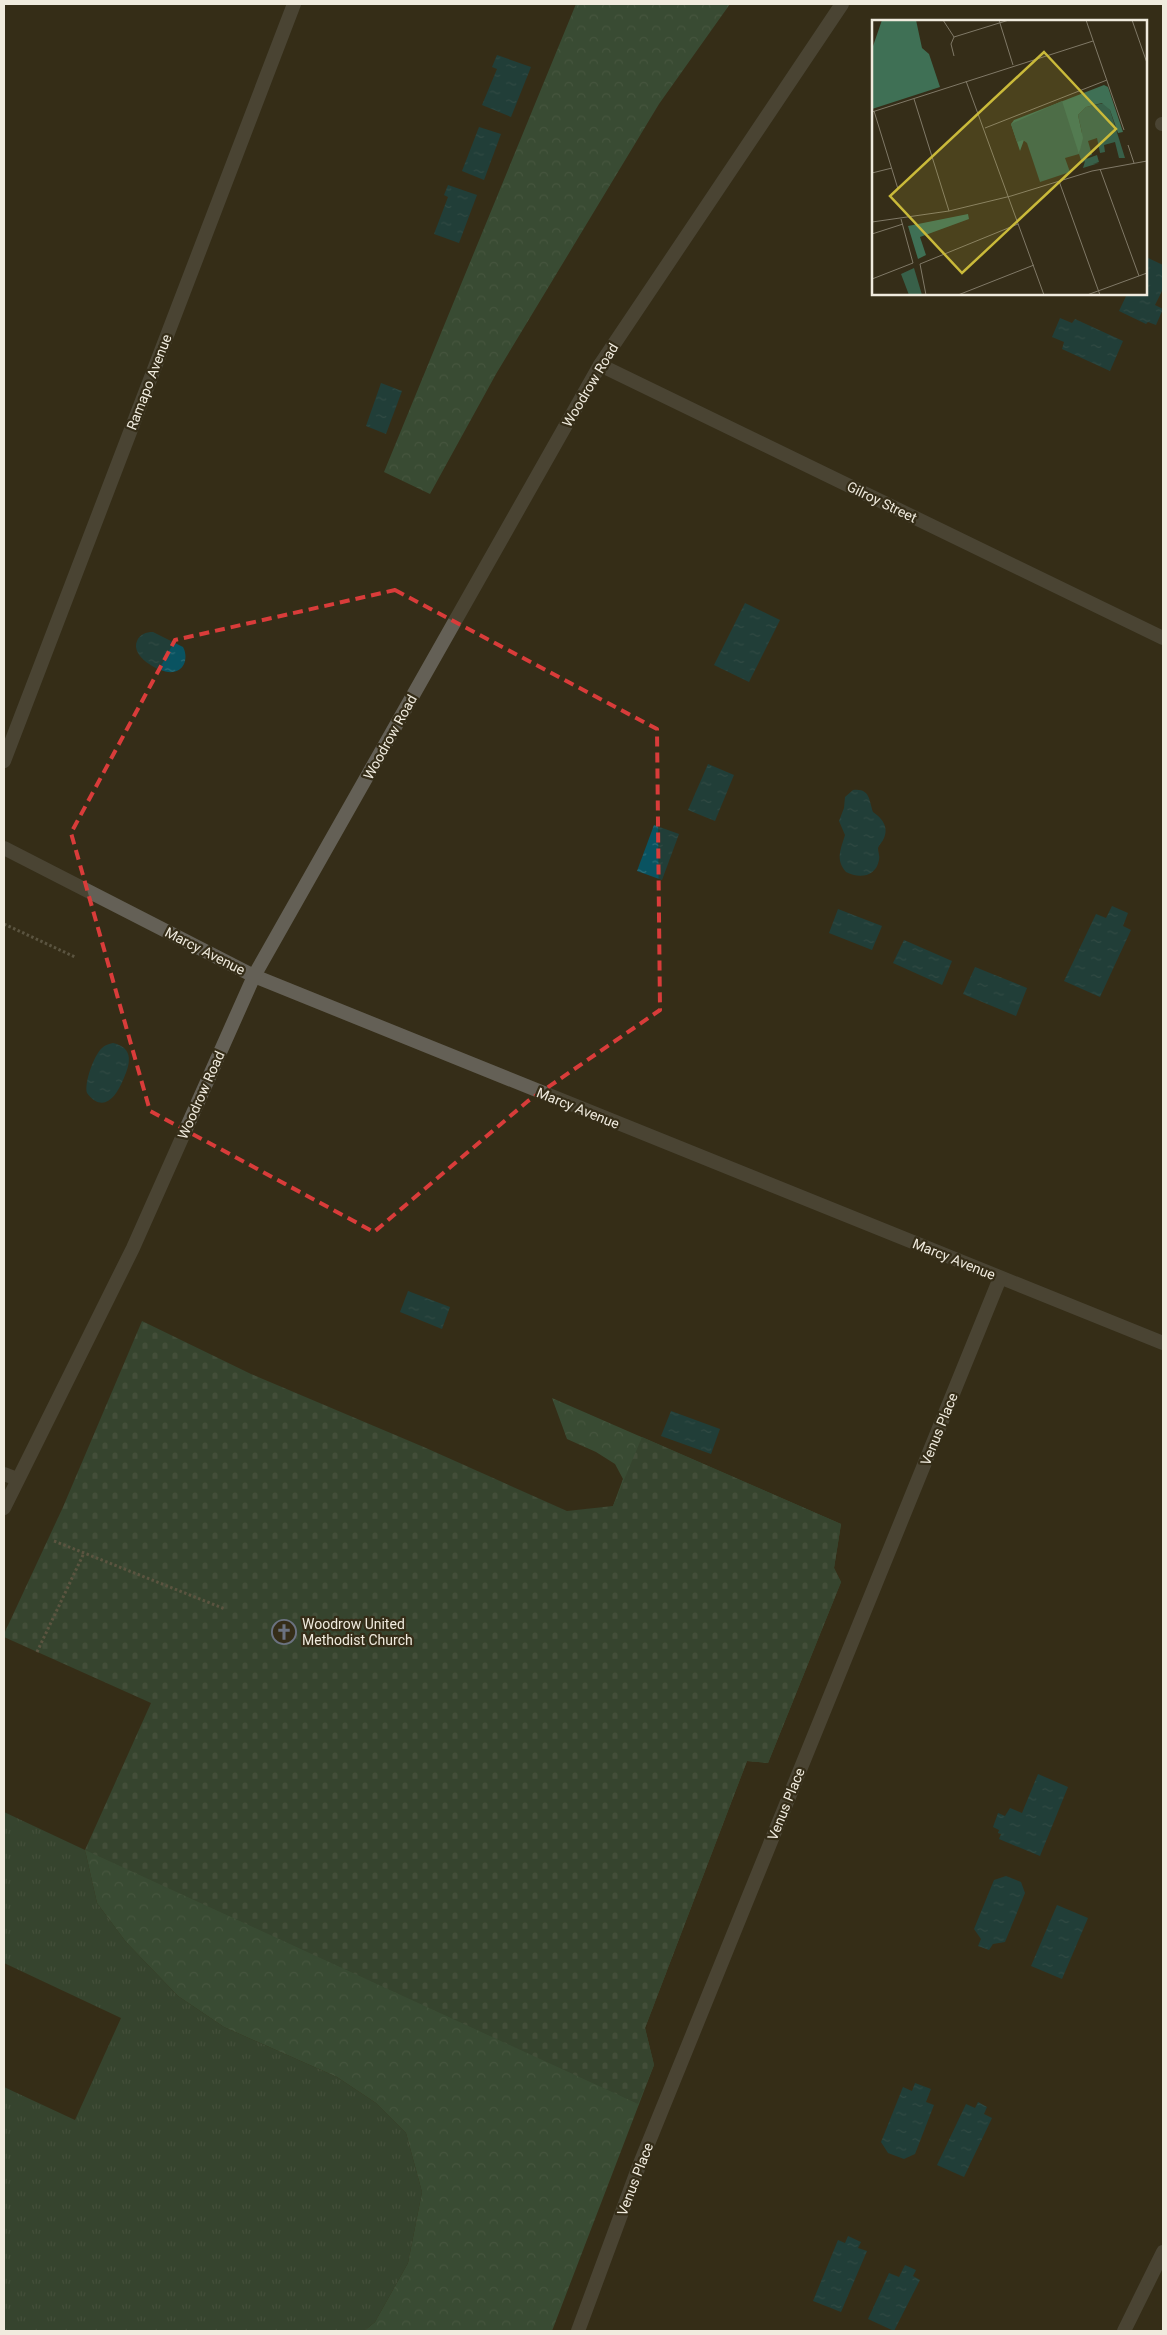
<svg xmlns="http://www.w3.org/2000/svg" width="1167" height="2335" font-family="Roboto,sans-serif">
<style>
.grass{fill:url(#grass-tufts)}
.forest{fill:url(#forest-crowns)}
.cemetery{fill:url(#cemetery-stones)}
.water{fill:url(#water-ripples)}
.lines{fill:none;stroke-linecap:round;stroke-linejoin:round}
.path{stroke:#8a8472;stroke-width:3;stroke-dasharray:2.5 2.5;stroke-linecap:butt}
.minor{stroke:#646056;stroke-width:14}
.tertiary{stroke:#646056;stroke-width:14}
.marked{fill:none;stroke:#d93c3a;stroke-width:4;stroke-dasharray:10 6;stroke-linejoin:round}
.labels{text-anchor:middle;stroke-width:4.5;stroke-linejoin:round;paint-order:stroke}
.street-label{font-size:14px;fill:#f0ebde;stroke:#352d18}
.poi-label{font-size:14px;fill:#f0ebde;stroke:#352d18;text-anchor:start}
.inset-road{fill:none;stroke:#807967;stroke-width:1}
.view{fill:#caba3a;fill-opacity:0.15;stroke:#caba3a;stroke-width:2.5}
.inset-edge{fill:none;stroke:#f0ebde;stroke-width:2.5}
</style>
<defs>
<pattern id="grass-tufts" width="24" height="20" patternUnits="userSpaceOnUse" patternTransform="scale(1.25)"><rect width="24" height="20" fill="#386049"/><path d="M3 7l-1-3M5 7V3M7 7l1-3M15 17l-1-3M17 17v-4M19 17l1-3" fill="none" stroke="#557763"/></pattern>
<pattern id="forest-crowns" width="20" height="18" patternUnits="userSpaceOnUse" patternTransform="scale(1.25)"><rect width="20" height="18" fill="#3f7055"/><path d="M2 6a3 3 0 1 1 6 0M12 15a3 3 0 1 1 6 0" fill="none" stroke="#5b856d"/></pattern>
<pattern id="cemetery-stones" width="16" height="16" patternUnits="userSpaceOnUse" patternTransform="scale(1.25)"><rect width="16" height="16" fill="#386049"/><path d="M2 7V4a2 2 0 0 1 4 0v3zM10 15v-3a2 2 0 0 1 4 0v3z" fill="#557763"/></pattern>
<pattern id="water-ripples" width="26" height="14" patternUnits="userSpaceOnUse" patternTransform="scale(1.25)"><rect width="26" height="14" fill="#095361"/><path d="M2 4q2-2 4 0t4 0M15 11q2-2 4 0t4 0" fill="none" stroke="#2d6c77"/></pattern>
</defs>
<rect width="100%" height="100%" fill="#352d18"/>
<path class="grass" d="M 4,1812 L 85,1850 L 97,1903 L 126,1942 L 178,1996 L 224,2027 L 337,2077 L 376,2103 L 406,2133 L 422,2192 L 408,2263 L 375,2322 L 364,2331 L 4,2331 L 4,2087 L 75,2120 L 121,2018 L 4,1963 Z"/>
<g class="forest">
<path d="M 576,4 L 730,4 L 659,104 L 496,374 L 430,494 L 384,472 Z"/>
<path d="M 552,1398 L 841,1524 L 834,1568 L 841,1582 L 768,1763 L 747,1761 L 645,2028 L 654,2065 L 552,2331 L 364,2331 L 375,2322 L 408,2263 L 422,2192 L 406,2133 L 376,2103 L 337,2077 L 224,2027 L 178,1996 L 126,1942 L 97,1903 L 85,1850 L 103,1841 L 613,1506 L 623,1479 L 615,1464 L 596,1452 L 567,1439 Z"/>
</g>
<path class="cemetery" d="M 142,1321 L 251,1374 L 426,1448 L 567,1511 L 613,1506 L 642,1437 L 841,1524 L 834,1568 L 841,1582 L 768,1763 L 747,1761 L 645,2028 L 654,2065 L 638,2104 L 85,1850 L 151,1703 L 4,1637 L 4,1634 L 63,1507 Z"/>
<g class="water">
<path d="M 497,55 L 531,67 L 511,117 L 482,105 L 497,69 L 492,67 Z"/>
<path d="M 479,127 L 501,134 L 484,180 L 462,171 Z"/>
<path d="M 448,185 L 477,195 L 459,243 L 434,234 L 448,197 L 444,195 Z"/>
<path d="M 1146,257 L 1163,265 L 1163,289 L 1155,305 L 1163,309 L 1156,325 L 1148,322 L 1146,324 L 1119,311 L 1127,294 L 1146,294 Z"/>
<path d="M 1060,318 L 1072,323 L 1075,319 L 1123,341 L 1110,371 L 1062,349 L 1064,342 L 1052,337 Z"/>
<path d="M 381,383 L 402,391 L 386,434 L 366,426 Z"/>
<path d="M 745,603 L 780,620 L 749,682 L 714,665 Z"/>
<path d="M 153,632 L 183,647 C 188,656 186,670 173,672 C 161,674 130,657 137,641 C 140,634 146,632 153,632 Z"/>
<path d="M 708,764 L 734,775 L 715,821 L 688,810 Z"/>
<path d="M 853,790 C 870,788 869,800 873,812 C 882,818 889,827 884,838 C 883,841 879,845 878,848 C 878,852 880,856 879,860 C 876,877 859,879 846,872 C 835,859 841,849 845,835 L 839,821 L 844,808 L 845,797 Z"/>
<path d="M 654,825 L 679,834 L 662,880 L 637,871 Z"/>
<path d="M 1112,906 L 1128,913 L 1123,926 L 1131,930 L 1100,997 L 1064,981 L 1096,914 L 1106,918 Z"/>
<path d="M 838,909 L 882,926 L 872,950 L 829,933 Z"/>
<path d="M 904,940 L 952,961 L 942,985 L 893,963 Z"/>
<path d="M 975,967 L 1027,988 L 1016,1016 L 963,994 Z"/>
<path d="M 113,1043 C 135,1048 130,1065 123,1080 C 116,1097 103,1114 87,1093 C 84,1083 94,1055 102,1048 C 105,1045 109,1044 113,1043 Z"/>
<path d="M 408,1291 L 450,1307 L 442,1329 L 400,1312 Z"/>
<path d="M 671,1411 L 720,1429 L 711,1454 L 661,1436 Z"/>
<path d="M 1038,1774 L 1068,1787 L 1040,1856 L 999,1839 L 1001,1834 L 998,1833 L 999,1830 L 993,1827 L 998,1813 L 1005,1816 L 1010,1808 L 1022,1813 Z"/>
<path d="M 1006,1876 L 1021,1882 L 1025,1893 L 1005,1942 L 993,1944 L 989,1950 L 978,1946 L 981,1939 L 974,1929 L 994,1880 Z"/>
<path d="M 1057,1905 L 1088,1918 L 1062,1979 L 1031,1966 Z"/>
<path d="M 915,2083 L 931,2089 L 926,2102 L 934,2105 L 915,2154 L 904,2159 L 888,2153 L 881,2142 L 903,2087 L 912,2091 Z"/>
<path d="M 978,2102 L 987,2107 L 984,2114 L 992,2118 L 964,2177 L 937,2165 L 966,2104 L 975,2108 Z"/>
<path d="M 848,2236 L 861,2242 L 858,2248 L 867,2251 L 841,2312 L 813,2301 L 838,2240 L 845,2243 Z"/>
<path d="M 905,2265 L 916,2270 L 913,2276 L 920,2280 L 894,2331 L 868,2319 L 889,2273 L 899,2277 Z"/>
</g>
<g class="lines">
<g class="path">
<path d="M 4,924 L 75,957"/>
<path d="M 54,1541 L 225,1609"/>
<path d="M 37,1652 L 84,1553"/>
</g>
<g class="minor">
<path d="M 1162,124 L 1163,124"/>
<path d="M 600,365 L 1163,638"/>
<path d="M 4,761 L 294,4"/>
<path d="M 4,848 L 254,976 L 1163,1343"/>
<path d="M 4,1474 L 17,1479"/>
<path d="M 578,2331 L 639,2166 L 1000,1278"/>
<path d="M 1124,2331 L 1163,2252"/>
</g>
<path class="tertiary" d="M 4,1508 L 133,1248 L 254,976 L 600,365 L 842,4"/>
</g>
<path d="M0 0H1167V2335H0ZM 395,590 L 657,729 L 660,1010 L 528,1101 L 374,1232 L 150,1111 L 71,833 L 175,640 Z" fill="#352d18" fill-opacity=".55" fill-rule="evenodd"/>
<path class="marked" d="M 395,590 L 657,729 L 660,1010 L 528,1101 L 374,1232 L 150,1111 L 71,833 L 175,640 Z"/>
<defs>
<symbol id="church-ring" viewBox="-11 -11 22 22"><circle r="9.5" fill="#352d18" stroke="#6b7280" stroke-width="1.5"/><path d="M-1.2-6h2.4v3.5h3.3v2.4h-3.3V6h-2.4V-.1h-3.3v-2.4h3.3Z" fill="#6b7280"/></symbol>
</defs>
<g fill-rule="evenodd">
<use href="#church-ring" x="270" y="1618" width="28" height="28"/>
</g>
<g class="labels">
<g class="street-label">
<text transform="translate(149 382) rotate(-69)" y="5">Ramapo Avenue</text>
<text transform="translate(590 385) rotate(-59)" y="5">Woodrow Road</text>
<text transform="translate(882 502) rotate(26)" y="5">Gilroy Street</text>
<text transform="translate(390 737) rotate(-61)" y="5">Woodrow Road</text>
<text transform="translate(205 951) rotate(27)" y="5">Marcy Avenue</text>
<text transform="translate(201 1095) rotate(-66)" y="5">Woodrow Road</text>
<text transform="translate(578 1108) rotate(22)" y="5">Marcy Avenue</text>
<text transform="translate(954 1259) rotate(22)" y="5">Marcy Avenue</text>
<text transform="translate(939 1429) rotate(-68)" y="5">Venus Place</text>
<text transform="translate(786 1804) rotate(-68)" y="5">Venus Place</text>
<text transform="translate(635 2179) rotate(-69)" y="5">Venus Place</text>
</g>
<g class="poi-label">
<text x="302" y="1629">Woodrow United<tspan x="302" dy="16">Methodist Church</tspan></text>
</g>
</g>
<g transform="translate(872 20)">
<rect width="275" height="275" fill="#352d18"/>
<path d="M 232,83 L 238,90 L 253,138 L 247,138 L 243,122 L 232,125 L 233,132 L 228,133 L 225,118 L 216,121 L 220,135 L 216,136 L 214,139 L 225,135 L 227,142 L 221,144 L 227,143 L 211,148 L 213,141 L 210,143 L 207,134 L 210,113 L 206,95 L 214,87 ZM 42,248 L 50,275 L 37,275 L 29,254 Z" fill="#386049"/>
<path d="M 10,0 L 44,0 L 50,28 L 57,34 L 68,67 L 0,89 L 0,29 ZM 232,65 L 236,67 L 251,112 L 246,113 L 238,90 L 230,83 L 214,87 L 206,95 L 211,118 L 207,134 L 152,120 L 148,131 L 139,104 L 142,100 ZM 96,194 L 97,199 L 48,217 L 54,235 L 46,239 L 36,206 Z" fill="#3f7055"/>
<path d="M 190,81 L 207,134 L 193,138 L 198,152 L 168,162 L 155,123 L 151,120 L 145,122 L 139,104 Z" fill="#386049"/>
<path class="inset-road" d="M 71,0 L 82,17 L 137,0M 127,0 L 141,45M 214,0 L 252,110M 260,0 L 275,43M 82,36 L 79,24 L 82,17M 94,61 L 172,275M 42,79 L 77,191M 2,91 L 26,169M 0,92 L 221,21M 113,108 L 235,60M 256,125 L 262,143M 228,149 L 267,256M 0,153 L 20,148M 187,161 L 228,275M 0,202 L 77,191 L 139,176 L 220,151 L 275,141M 0,214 L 31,204M 0,259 L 41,243 L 29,199M 54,275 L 48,244 L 146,204M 86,275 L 162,245M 215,275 L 275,253"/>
<path class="view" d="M 172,32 L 244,109 L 90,253 L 18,176 Z"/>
<rect width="275" height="275" class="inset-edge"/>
</g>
<rect width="1167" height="2335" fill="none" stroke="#f0ebde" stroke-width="10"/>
</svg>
